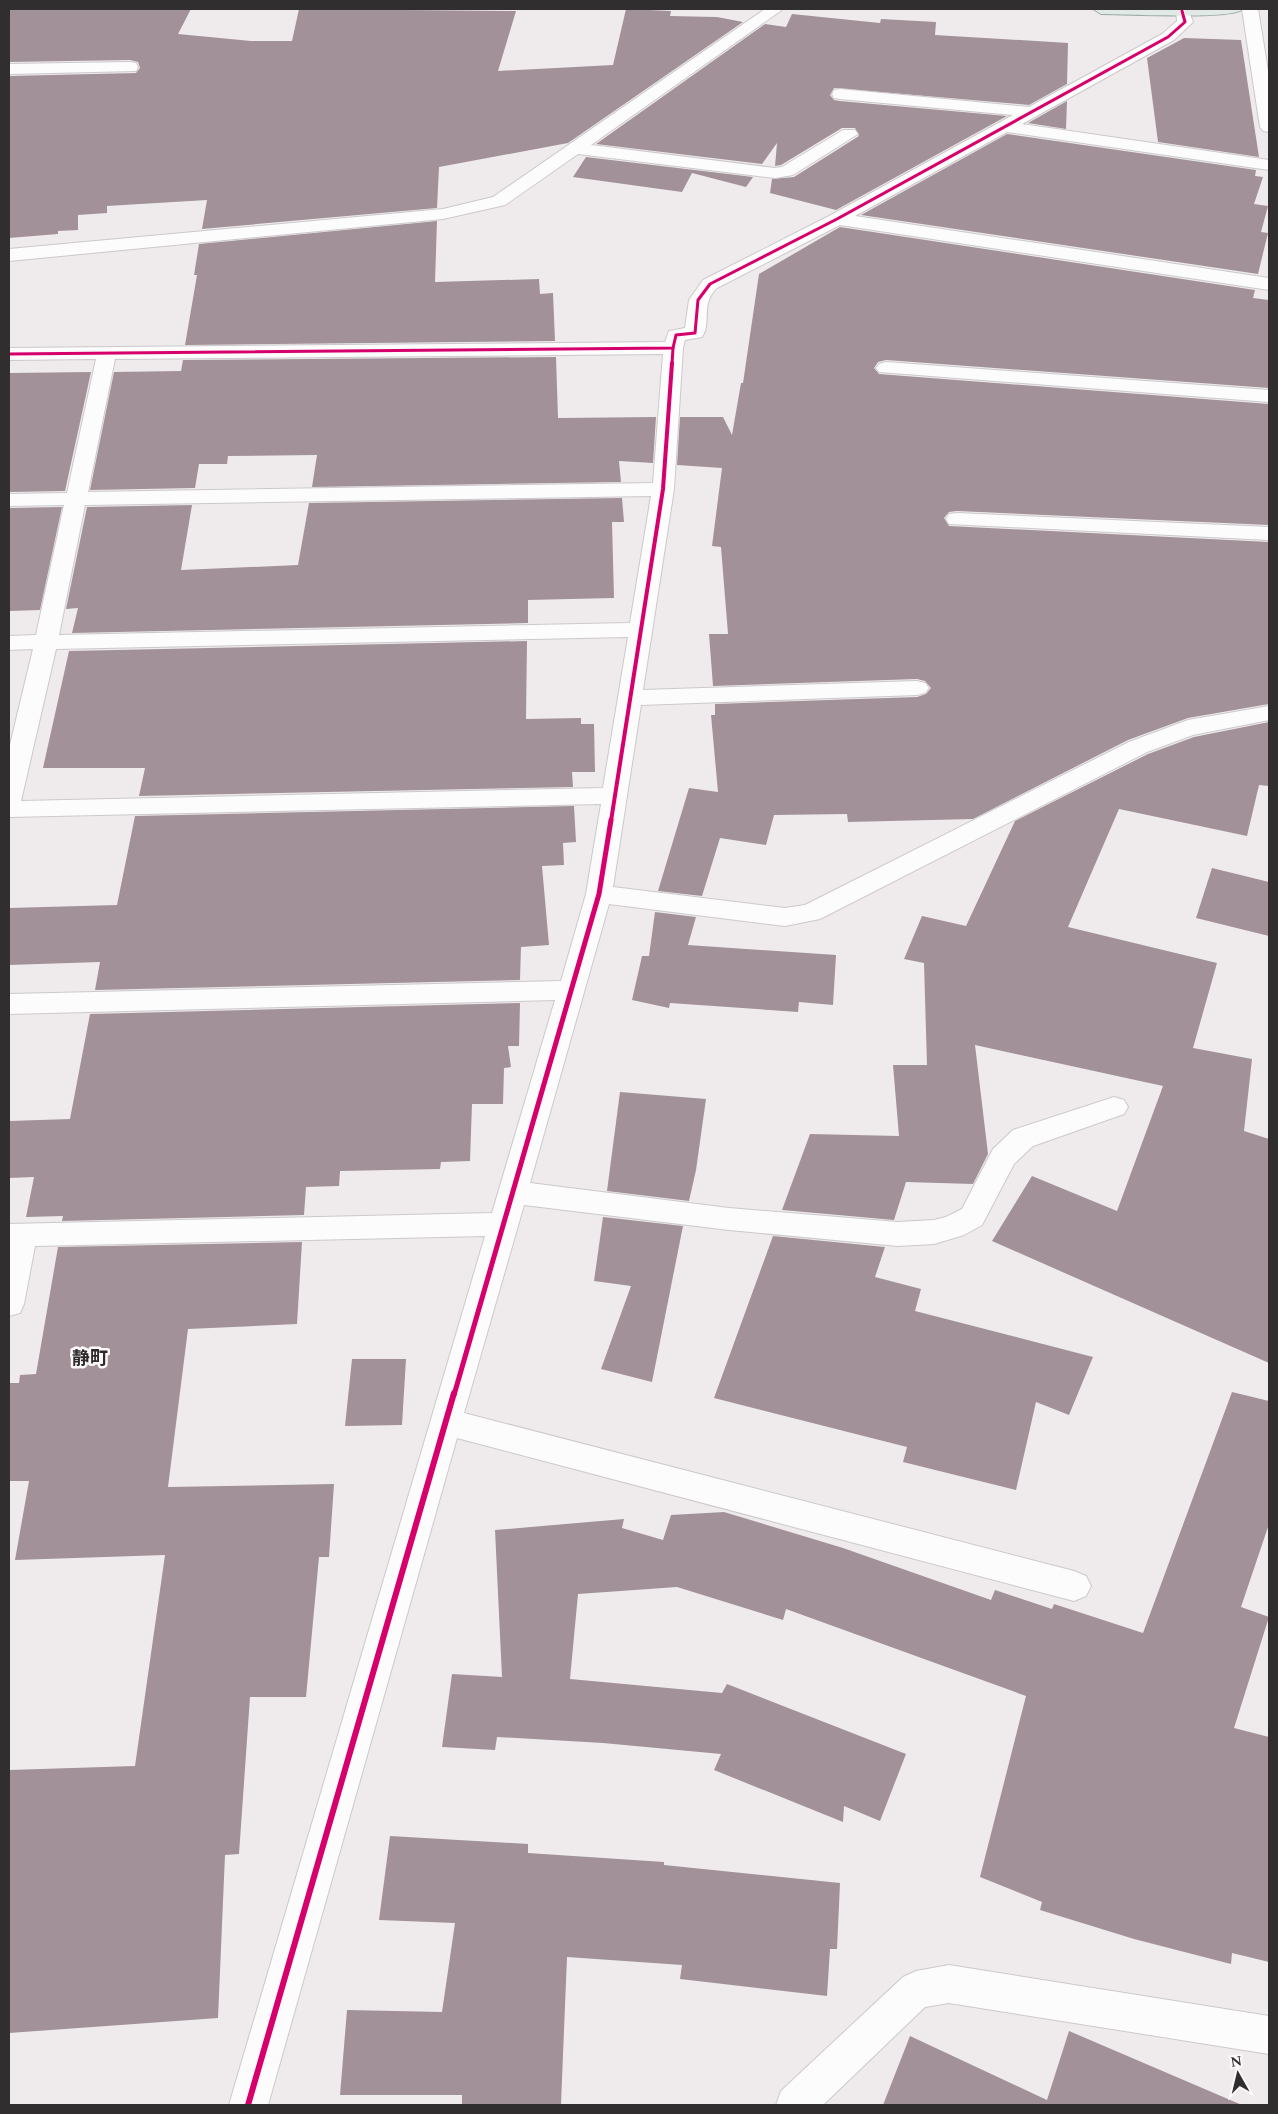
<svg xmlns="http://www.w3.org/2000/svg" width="1278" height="2114" font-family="Spectral,'Noto Sans JP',serif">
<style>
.building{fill:#a29199}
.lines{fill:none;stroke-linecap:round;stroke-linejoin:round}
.street-casing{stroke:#ccc9ca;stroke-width:2}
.primary-casing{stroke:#9cada8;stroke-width:2}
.street{fill:#fdfcfc;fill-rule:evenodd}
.primary{fill:#e0e9e6;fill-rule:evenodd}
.cycleway-far3-casing{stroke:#fdf8f9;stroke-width:5}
.cycleway-far2-casing{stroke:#fdf8f9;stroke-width:6}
.cycleway-far1-casing{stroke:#fdf8f9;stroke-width:8}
.cycleway-casing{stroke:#fdf8f9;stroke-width:9}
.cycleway-far3{stroke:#d6006c;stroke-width:3}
.cycleway-far2{stroke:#d6006c;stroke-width:4}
.cycleway-far1{stroke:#d6006c;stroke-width:5}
.cycleway{stroke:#d6006c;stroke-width:6}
.labels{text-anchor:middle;stroke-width:5;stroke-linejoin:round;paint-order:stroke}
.neighbourhood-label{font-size:18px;font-weight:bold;fill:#2e2a2c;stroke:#fdf8f9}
</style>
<rect width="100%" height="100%" fill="#efebed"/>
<g class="building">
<path d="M 9,9 L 191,9 L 178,34 L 251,41 L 292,41 L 299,9 L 516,11 L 498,71 L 613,65 L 626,9 L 671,11 L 670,16 L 717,17 L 743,22 L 568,143 L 439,167 L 437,208 L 202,229 L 207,200 L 107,206 L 107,213 L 78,215 L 78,230 L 58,231 L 58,234 L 9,238 L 9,76 L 136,73 L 140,68 L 138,62 L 130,60 L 9,62 Z"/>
<path d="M 792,14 L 880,23 L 881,19 L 936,22 L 935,35 L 1068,43 L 1067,84 L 1029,105 L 834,88 L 830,95 L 834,100 L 840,101 L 1007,116 L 836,210 L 770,193 L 772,179 L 794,177 L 859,136 L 855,128 L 842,128 L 781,165 L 775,166 L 777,143 L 762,164 L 596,144 L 765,24 L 786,27 Z"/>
<path d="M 1184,38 L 1241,40 L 1259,157 L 1158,142 L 1147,58 Z"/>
<path d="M 1067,101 L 1066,129 L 1028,123 Z"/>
<path d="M 1007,134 L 1256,170 L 1255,176 L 1263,177 L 1254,204 L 1268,206 L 1261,232 L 1268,233 L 1258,274 L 861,215 Z"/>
<path d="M 586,157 L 753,177 L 746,187 L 692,173 L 682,192 L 573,177 Z"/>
<path d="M 437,221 L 435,282 L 539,279 L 540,294 L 553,293 L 555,341 L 185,345 L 197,275 L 194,275 L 199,244 Z"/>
<path d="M 840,227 L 1255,290 L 1253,298 L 1269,300 L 1269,388 L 886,360 L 878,362 L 874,368 L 879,374 L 1269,404 L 1269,525 L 957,511 L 949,512 L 944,518 L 949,526 L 1269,542 L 1269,704 L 1188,718 L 1128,740 L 973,819 L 848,822 L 847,814 L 774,815 L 766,845 L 720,838 L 702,896 L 658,891 L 689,788 L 718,792 L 711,715 L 715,715 L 715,704 L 917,697 L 926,694 L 931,688 L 925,681 L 917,679 L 713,686 L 709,634 L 728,634 L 721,547 L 712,546 L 722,468 L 677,465 L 680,417 L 723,417 L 732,435 L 741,383 L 743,383 L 759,274 Z"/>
<path d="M 556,357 L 558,418 L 656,417 L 653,463 L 619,461 L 621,482 L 312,487 L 317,455 L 228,456 L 227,464 L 199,464 L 195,488 L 90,490 L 114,372 L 181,371 L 183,360 Z"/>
<path d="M 91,372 L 65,491 L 9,492 L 9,373 Z"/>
<path d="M 622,498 L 624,522 L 612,522 L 614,598 L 528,600 L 528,623 L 72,633 L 78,608 L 66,609 L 87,507 L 192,505 L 181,570 L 298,565 L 309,503 Z"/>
<path d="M 62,507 L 40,610 L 9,611 L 9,508 Z"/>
<path d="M 527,641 L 526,719 L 581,718 L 581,724 L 594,724 L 595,772 L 572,772 L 573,787 L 139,796 L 145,768 L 43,768 L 69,651 Z"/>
<path d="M 1269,722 L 1269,786 L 1259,785 L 1247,836 L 1119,809 L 1068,927 L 1217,963 L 1193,1048 L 1252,1059 L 1244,1131 L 1269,1139 L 1269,1363 L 992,1241 L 1032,1176 L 1117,1211 L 1163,1086 L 975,1045 L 988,1154 L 973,1184 L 906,1182 L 894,1220 L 782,1210 L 810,1134 L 899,1136 L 893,1065 L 927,1065 L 924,963 L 904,959 L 922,916 L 966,926 L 1015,821 L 1148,754 L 1194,737 Z"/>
<path d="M 574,806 L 576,842 L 563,843 L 564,865 L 542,866 L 549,945 L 521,947 L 520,980 L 95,990 L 100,962 L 9,965 L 9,908 L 117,905 L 135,816 Z"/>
<path d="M 1212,868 L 1269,882 L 1269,936 L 1196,918 Z"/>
<path d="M 655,912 L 696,917 L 688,945 L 836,955 L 833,1005 L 799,1002 L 798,1012 L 670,1003 L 669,1008 L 632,1000 L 642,956 L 649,956 Z"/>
<path d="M 520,1003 L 519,1046 L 508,1046 L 511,1067 L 504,1068 L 503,1104 L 472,1104 L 470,1161 L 441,1162 L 440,1169 L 340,1171 L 339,1186 L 306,1187 L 304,1215 L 62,1221 L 63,1216 L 26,1217 L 34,1177 L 9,1178 L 9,1121 L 70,1119 L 90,1014 Z"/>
<path d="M 620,1092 L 706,1099 L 696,1170 L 689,1201 L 607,1191 Z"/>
<path d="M 603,1217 L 683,1226 L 652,1382 L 601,1369 L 631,1286 L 594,1281 Z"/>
<path d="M 773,1236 L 885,1247 L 875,1277 L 921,1289 L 915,1311 L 1093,1357 L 1069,1415 L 1036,1402 L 1016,1490 L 903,1462 L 907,1447 L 714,1398 Z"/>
<path d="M 302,1242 L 297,1324 L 188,1329 L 168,1487 L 334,1484 L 329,1557 L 319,1557 L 306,1697 L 250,1697 L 239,1854 L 225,1855 L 218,2018 L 9,2033 L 9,1770 L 135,1766 L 165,1555 L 15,1560 L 29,1481 L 9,1481 L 9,1383 L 19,1383 L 20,1375 L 36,1374 L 58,1247 Z"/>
<path d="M 352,1359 L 406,1359 L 402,1425 L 345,1426 Z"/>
<path d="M 1232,1392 L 1269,1401 L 1269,1524 L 1241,1607 L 1269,1617 L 1234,1728 L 1269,1737 L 1269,1962 L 1232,1953 L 1231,1964 L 1134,1939 L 1040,1910 L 1042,1902 L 980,1877 L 1026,1696 L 786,1609 L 783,1620 L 677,1587 L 578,1594 L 570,1679 L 722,1693 L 727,1684 L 906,1754 L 880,1821 L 844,1806 L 843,1822 L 714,1770 L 721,1754 L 603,1743 L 497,1737 L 495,1750 L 442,1747 L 452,1674 L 502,1677 L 495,1530 L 624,1519 L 622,1528 L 663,1540 L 671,1515 L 724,1512 L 843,1548 L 991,1600 L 995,1590 L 1052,1609 L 1054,1604 L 1143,1633 Z"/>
<path d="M 390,1836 L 528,1844 L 528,1853 L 664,1862 L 664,1865 L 840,1883 L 837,1949 L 830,1949 L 827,1996 L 680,1979 L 682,1965 L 567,1957 L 561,2104 L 462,2105 L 462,2095 L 340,2095 L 347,2010 L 442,2012 L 455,1923 L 379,1920 Z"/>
<path d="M 1069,2031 L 1242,2105 L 883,2105 L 910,2036 L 1047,2100 Z"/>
</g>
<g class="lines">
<defs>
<g id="street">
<path d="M 765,9 L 783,9 L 591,145 L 775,168 L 782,167 L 843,130 L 855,130 L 858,134 L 793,175 L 775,178 L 578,154 L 505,205 L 443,219 L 9,261 L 9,249 L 443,209 L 493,197 Z"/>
<path d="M 1176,9 L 1188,9 L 1193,22 L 1174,40 L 1022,124 L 1269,160 L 1269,170 L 1007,132 L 855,216 L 1269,278 L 1269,290 L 840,225 L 717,288 C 700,304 712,323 702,337 L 685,340 L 683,348 L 674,489 L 643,690 L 917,681 L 925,683 L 929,688 L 925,693 L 917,695 L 641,705 L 613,887 L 785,908 L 805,905 L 1129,742 L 1188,720 L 1269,706 L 1269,720 L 1193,735 L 1147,752 L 820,919 L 785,926 L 609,904 L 530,1183 L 729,1208 L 898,1222 L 934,1220 L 946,1217 L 962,1209 L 993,1149 L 1013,1130 L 1114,1097 L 1124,1100 L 1128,1107 L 1124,1114 L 1033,1146 L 1014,1164 L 982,1225 L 964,1235 L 934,1244 L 898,1246 L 729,1230 L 524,1205 L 464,1413 L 1074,1571 L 1086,1576 L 1091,1586 L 1086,1596 L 1074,1601 L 457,1438 L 268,2105 L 229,2105 L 485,1236 L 35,1246 L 24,1304 L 20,1313 L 9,1316 L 9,1224 L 492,1213 L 555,1000 L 9,1014 L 9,994 L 561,981 L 586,894 L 601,804 L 9,817 L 9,749 L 33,649 L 9,650 L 9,636 L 36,635 L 64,505 L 9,506 L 9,494 L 67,493 L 96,359 L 9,360 L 9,348 L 665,342 L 669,331 L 685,328 L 689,300 L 703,280 L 831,215 L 1013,115 L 840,99 L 834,98 L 832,94 L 834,90 L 840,89 L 1029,107 L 1162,34 L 1177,21 ZM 663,354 L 653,483 L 88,492 L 115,359 ZM 651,496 L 630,623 L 59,635 L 85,505 ZM 628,637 L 603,788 L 21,801 L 56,649 Z"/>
<path d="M 1242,9 L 1258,9 L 1269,77 L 1269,132 L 1263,131 L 1260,127 Z"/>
<path d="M 130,62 L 136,63 L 138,67 L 136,71 L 9,74 L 9,64 Z"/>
<path d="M 886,362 L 1269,390 L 1269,402 L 879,372 L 876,368 L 879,364 Z"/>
<path d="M 957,513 L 1269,527 L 1269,540 L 949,524 L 946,519 L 949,514 Z"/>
<path d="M 949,1965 L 1269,2016 L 1269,2054 L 949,2003 L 925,2007 L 823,2105 L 776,2105 L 781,2091 L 903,1977 L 916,1971 Z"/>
</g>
<path id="primary" d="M 1093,9 L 1243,9 C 1235,20 1121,14 1101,14 Z"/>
</defs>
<use href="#street" class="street-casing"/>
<use href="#primary" class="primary-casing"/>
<use href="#street" class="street"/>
<use href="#primary" class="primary"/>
<defs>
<g id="cycleway-far3">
<path d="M 9,354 L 673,348 L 676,335 L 695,333 L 698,300 L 710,284 L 837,219 L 1168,37 L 1185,22 L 1182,11"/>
<path d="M 672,364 L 673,348"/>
</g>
<path id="cycleway-far2" d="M 611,821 L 663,489 L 672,363"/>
<path id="cycleway-far1" d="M 454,1395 L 599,894 L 611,820"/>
<path id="cycleway" d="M 248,2105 L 454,1393"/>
</defs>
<use href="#cycleway-far3" class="cycleway-far3-casing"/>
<use href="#cycleway-far2" class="cycleway-far2-casing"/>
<use href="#cycleway-far1" class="cycleway-far1-casing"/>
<use href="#cycleway" class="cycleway-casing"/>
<use href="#cycleway-far3" class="cycleway-far3"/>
<use href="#cycleway-far2" class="cycleway-far2"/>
<use href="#cycleway-far1" class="cycleway-far1"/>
<use href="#cycleway" class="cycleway"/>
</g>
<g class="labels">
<g class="neighbourhood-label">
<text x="90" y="1364">静町</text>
</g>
</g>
<rect width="1278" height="2114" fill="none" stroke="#302e2f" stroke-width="20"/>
<g transform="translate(1238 2074) rotate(352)" stroke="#fdf8f9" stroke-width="4" paint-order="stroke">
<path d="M0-4L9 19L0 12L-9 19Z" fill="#302e2f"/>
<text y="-8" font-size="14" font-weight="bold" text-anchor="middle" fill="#302e2f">N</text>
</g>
</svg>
